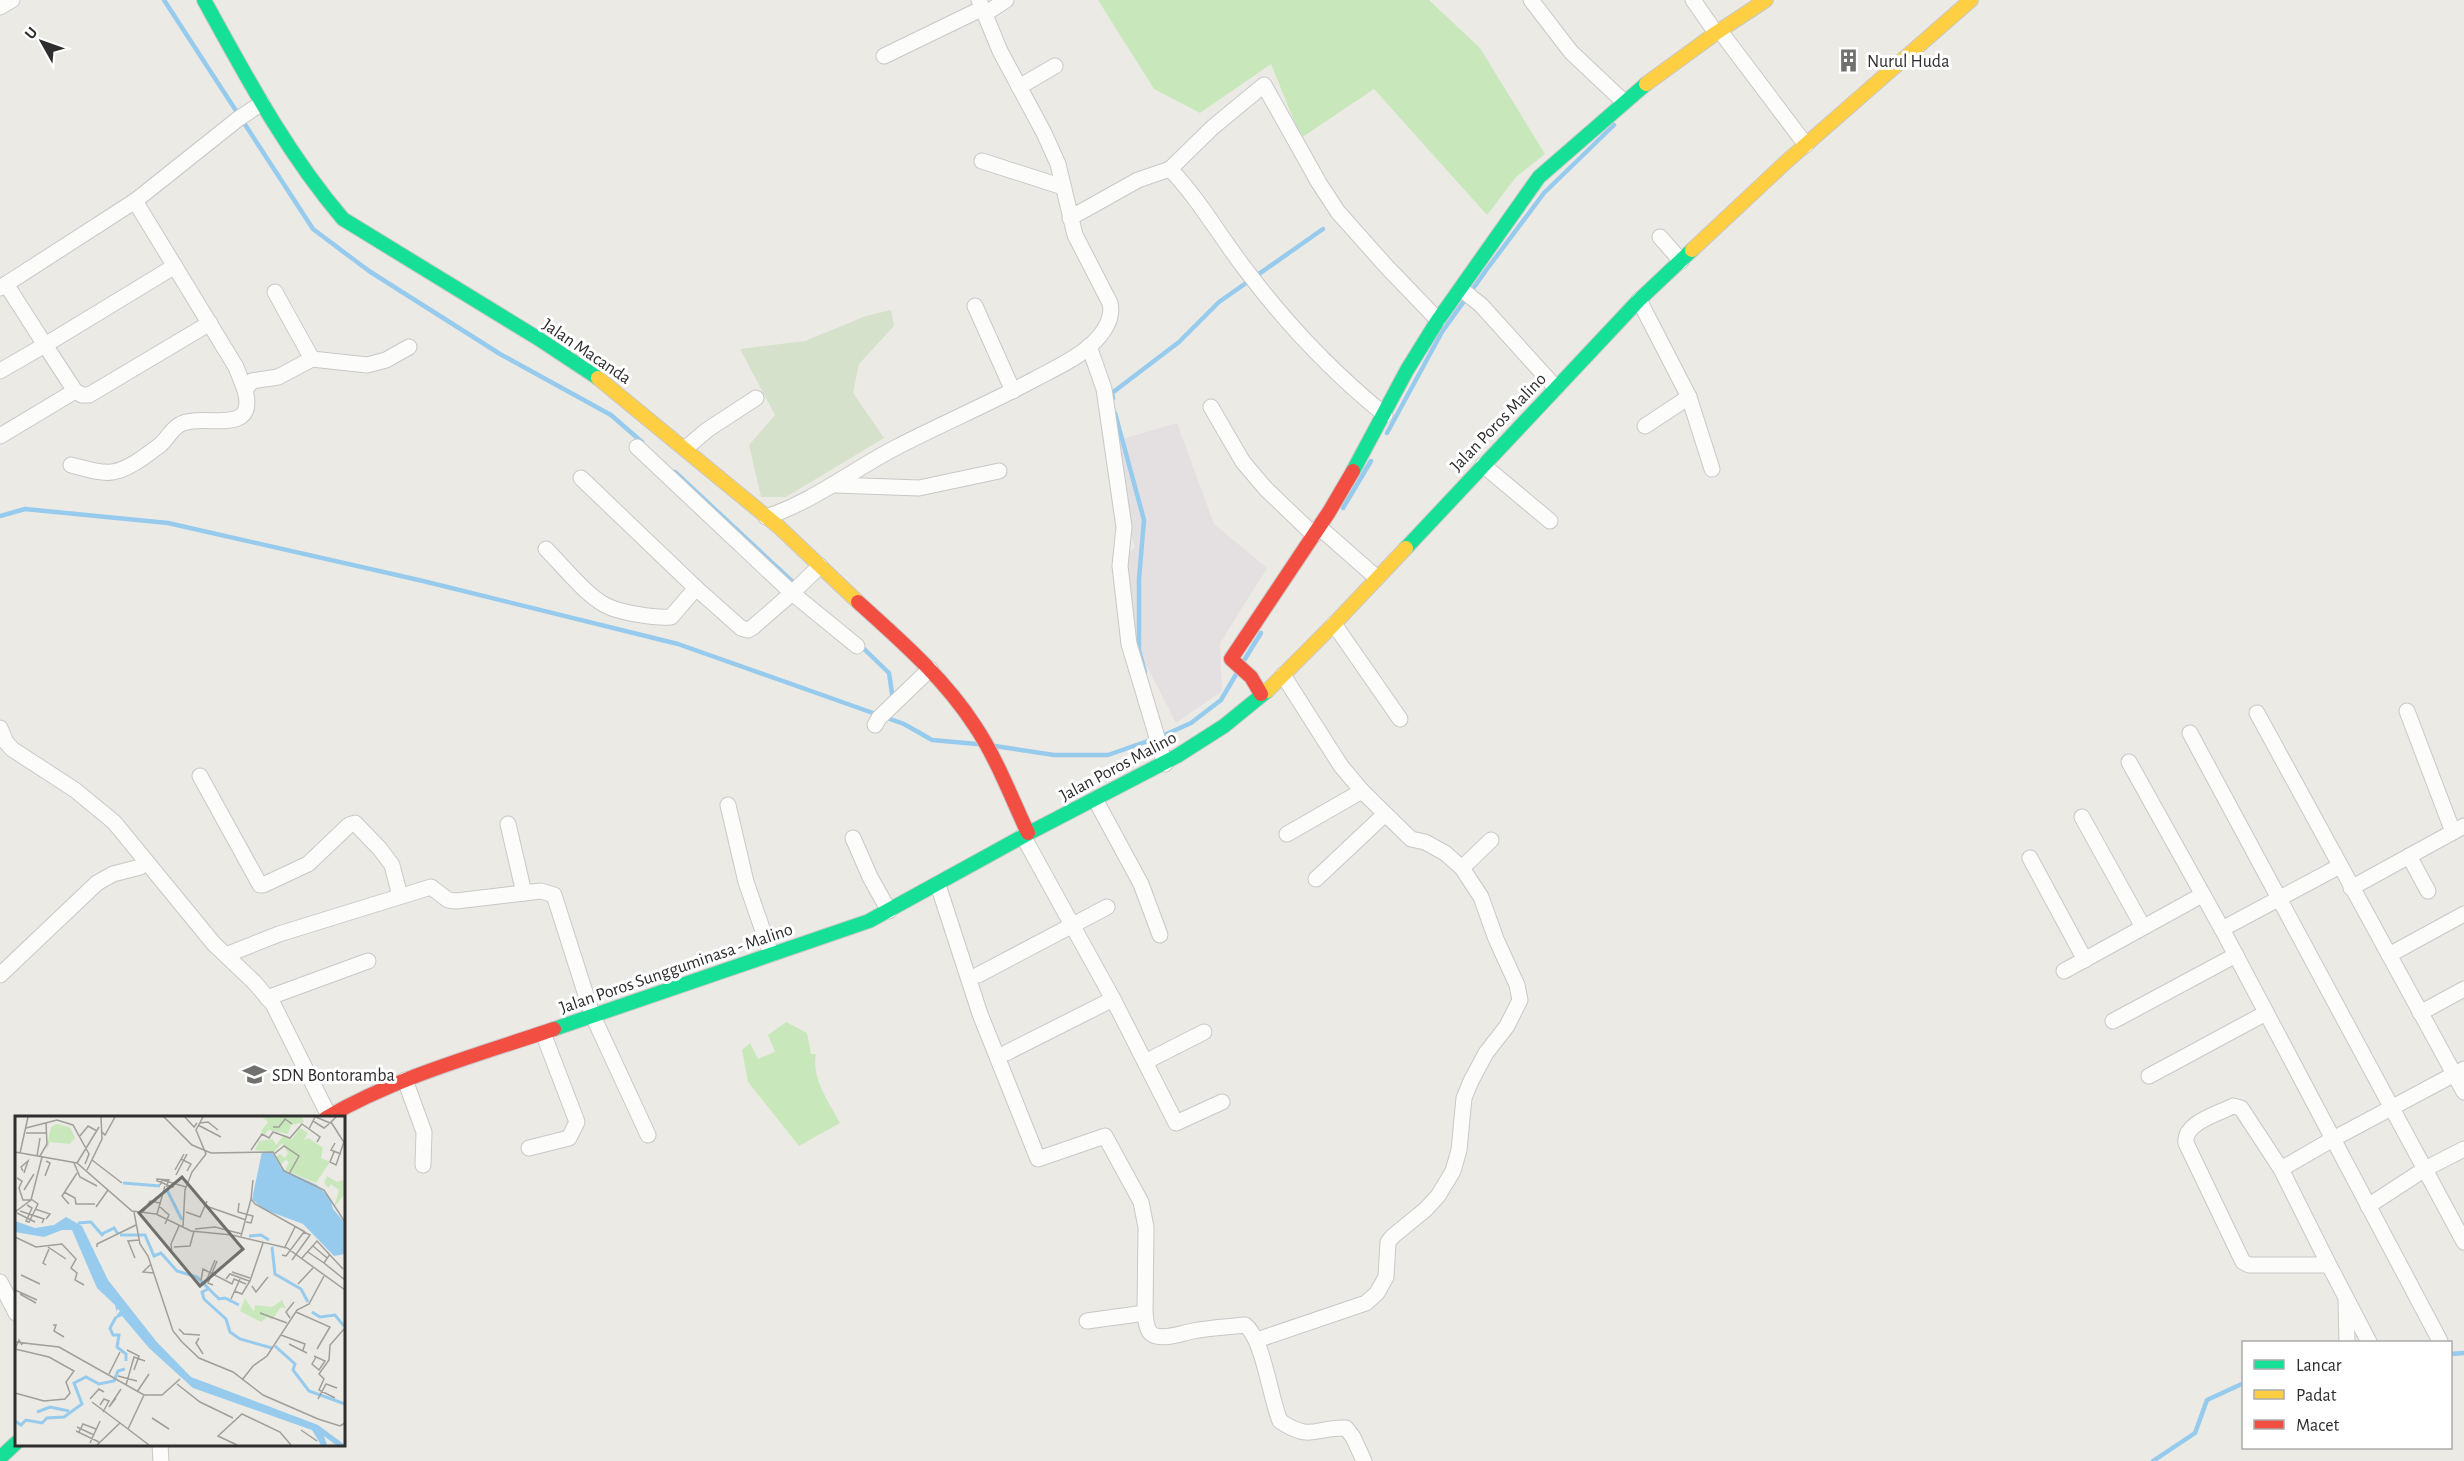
<svg xmlns="http://www.w3.org/2000/svg" width="2464" height="1461" font-family="'Alegreya Sans',sans-serif">
<style>
.industrial{fill:#e4e0e2}
.green{fill:#c8e8bc}
.cemetery{fill:#d5e1cb}
.lines{fill:none;stroke-linecap:round;stroke-linejoin:round}
.stream{stroke:#96cbee;stroke-width:4.5}
.street-casing{stroke:#c9c8c9;stroke-width:17}
.fast-casing{stroke:#c9c8c9;stroke-width:16}
.slow-casing{stroke:#c9c8c9;stroke-width:16}
.jam-casing{stroke:#c9c8c9;stroke-width:16}
.street{stroke:#fcfcfb;stroke-width:15}
.fast{stroke:#16e098;stroke-width:14}
.slow{stroke:#ffcf43;stroke-width:14}
.jam{stroke:#f24e42;stroke-width:14}
.labels{text-anchor:middle;stroke-width:6;stroke-linejoin:round;paint-order:stroke}
.poi-label{font-size:18px;fill:#2e2e2e;stroke:#fff;text-anchor:start}
.street-label{font-size:18px;fill:#2e2e2e;stroke:#fff}
.inset-river{fill:none;stroke:#96cbee;stroke-width:3}
.inset-road{fill:none;stroke:#a09f9b;stroke-width:1.5}
.view{fill:#70706e;fill-opacity:0.15;stroke:#70706e;stroke-width:3}
.inset-edge{fill:none;stroke:#2e2e2e;stroke-width:3}
</style>
<rect width="100%" height="100%" fill="#eceae4"/>
<path class="industrial" d="M 1177,423 L 1214,524 L 1267,568 L 1220,643 L 1222,691 L 1176,723 L 1131,635 L 1123,559 L 1135,547 L 1105,444 Z"/>
<g class="green">
<path d="M 1098,0 L 1429,0 L 1480,48 L 1545,154 L 1516,177 L 1487,215 L 1374,89 L 1301,138 L 1271,64 L 1200,113 L 1154,89 Z"/>
<path d="M 786,1022 L 807,1033 L 811,1054 L 816,1054 C 811,1078 829,1102 840,1123 L 799,1146 L 748,1082 L 742,1050 L 750,1043 L 758,1059 L 775,1052 L 768,1035 Z"/>
</g>
<path class="cemetery" d="M 891,310 L 894,326 L 859,364 L 853,393 L 884,438 L 786,497 L 761,497 L 749,445 L 775,415 L 740,349 L 805,341 L 866,316 Z"/>
<g class="lines">
<g class="stream">
<path d="M 164,0 L 313,229 L 369,271 L 500,354 L 611,415 L 642,442"/>
<path d="M 1113,398 L 1112,393 L 1179,342 L 1219,302 L 1323,229"/>
<path d="M 1115,413 L 1144,520 L 1139,579 L 1139,650 L 1145,672"/>
<path d="M 1387,433 L 1442,332 L 1487,269 L 1544,193 L 1614,125"/>
<path d="M 675,472 L 796,585"/>
<path d="M 1343,508 L 1371,461"/>
<path d="M 0,516 L 25,509 L 168,523 L 423,581 L 678,644 L 904,724 L 932,740 L 977,744"/>
<path d="M 861,646 L 889,673 L 893,700"/>
<path d="M 1243,662 L 1261,633"/>
<path d="M 995,746 L 1054,755 L 1108,755 L 1162,736 L 1191,723 L 1221,700 L 1238,671"/>
<path d="M 2450,1354 L 2464,1353"/>
<path d="M 2153,1461 L 2195,1433 L 2207,1400 L 2244,1383"/>
</g>
<defs>
<g id="street">
<path d="M 1531,0 L 1571,52 L 1624,102"/>
<path d="M 1693,0 L 1716,33"/>
<path d="M 0,7 L 12,0"/>
<path d="M 985,14 L 1006,0"/>
<path d="M 1720,31 L 1806,145"/>
<path d="M 884,56 L 983,8"/>
<path d="M 1019,87 L 1055,66"/>
<path d="M 982,161 L 1063,187"/>
<path d="M 135,201 L 236,367 L 245,390 L 252,381 L 278,377 L 312,359"/>
<path d="M 1070,218 L 1138,180 L 1170,169"/>
<path d="M 1660,237 L 1681,261"/>
<path d="M 175,266 L 45,345 L 75,391 L 82,395 L 89,395 L 210,323"/>
<path d="M 0,288 L 135,201 L 238,119 L 262,103"/>
<path d="M 1461,289 L 1481,305 L 1556,388"/>
<path d="M 275,292 L 312,359 L 367,365 L 386,360 L 409,347"/>
<path d="M 1639,300 L 1689,397 L 1712,469"/>
<path d="M 975,306 L 1013,391"/>
<path d="M 1089,346 L 1104,389 L 1124,527 L 1120,566 L 1129,644 L 1165,764"/>
<path d="M 0,371 L 45,345 L 6,284"/>
<path d="M 1211,407 L 1243,462 L 1266,489 L 1314,535"/>
<path d="M 1385,415 C 1332,372 1290,328 1249,274 C 1222,240 1200,200 1170,169 L 1213,127 L 1264,85 L 1319,183 L 1338,212 L 1386,266 L 1438,320"/>
<path d="M 1645,426 L 1689,397"/>
<path d="M 0,436 L 75,391"/>
<path d="M 637,447 L 792,593 L 820,566"/>
<path d="M 686,448 L 707,430 L 756,398"/>
<path d="M 71,465 C 84,468 100,474 112,472 C 128,470 147,455 160,445 C 167,439 171,430 179,425 C 201,411 258,439 245,390"/>
<path d="M 1483,465 L 1550,521"/>
<path d="M 581,478 L 696,588 L 741,628 L 748,630 L 753,627 L 792,593 L 857,646"/>
<path d="M 835,485 L 919,488 L 999,471"/>
<path d="M 766,517 C 814,501 851,471 895,448 C 941,424 989,404 1035,379 C 1054,369 1074,360 1090,346 C 1102,335 1114,320 1110,303 L 1075,235 L 1058,164 L 1044,133 L 1000,51 L 979,0"/>
<path d="M 1319,527 L 1377,578"/>
<path d="M 546,549 C 563,566 585,594 605,605 C 620,613 654,618 671,617 L 696,588"/>
<path d="M 1334,624 L 1400,719"/>
<path d="M 2407,711 L 2453,832"/>
<path d="M 2257,713 L 2464,1092"/>
<path d="M 875,725 L 879,718 L 930,669"/>
<path d="M 0,728 L 6,742 L 12,749 L 75,790 L 114,822 L 214,944 L 254,982 L 273,1004 L 329,1116"/>
<path d="M 2190,733 L 2464,1242"/>
<path d="M 2129,762 L 2222,929"/>
<path d="M 200,776 L 260,885 L 263,885 L 308,864 L 349,825 L 355,823 L 380,849 L 392,865 L 400,896"/>
<path d="M 1095,799 L 1141,884 L 1160,935"/>
<path d="M 728,805 L 746,882 L 771,954"/>
<path d="M 2082,817 L 2143,927"/>
<path d="M 508,824 L 524,893"/>
<path d="M 1287,834 L 1362,791"/>
<path d="M 1023,836 L 1113,999 L 1176,1123 L 1222,1102"/>
<path d="M 853,838 L 870,877 L 889,911"/>
<path d="M 2409,856 L 2428,891"/>
<path d="M 2030,858 L 2085,960"/>
<path d="M 2340,866 L 2222,929 L 2440,1341"/>
<path d="M 1462,868 L 1491,840"/>
<path d="M 1316,879 L 1385,814"/>
<path d="M 938,885 L 980,1014 L 1038,1159 L 1105,1136 L 1141,1202 L 1146,1227 L 1145,1313 C 1146,1321 1146,1334 1156,1336 C 1168,1339 1182,1333 1193,1331 C 1210,1328 1228,1327 1245,1325 C 1263,1338 1270,1397 1280,1421 C 1311,1442 1315,1427 1346,1428 L 1353,1437 L 1364,1461"/>
<path d="M 2351,888 L 2464,826"/>
<path d="M 226,955 L 279,934 L 431,887 L 448,900 L 456,901 L 541,891 L 554,895 L 592,1014 L 648,1135"/>
<path d="M 2389,955 L 2464,914"/>
<path d="M 2064,971 L 2202,895"/>
<path d="M 0,975 L 97,883 L 113,874 L 140,867"/>
<path d="M 978,975 L 1107,907"/>
<path d="M 267,998 L 368,961"/>
<path d="M 2420,1013 L 2464,989"/>
<path d="M 2113,1021 L 2236,955"/>
<path d="M 1006,1053 L 1113,999"/>
<path d="M 1145,1062 L 1204,1032"/>
<path d="M 2149,1076 L 2266,1013"/>
<path d="M 405,1080 L 424,1132 L 423,1165"/>
<path d="M 529,1148 L 569,1138 L 577,1122 L 543,1033"/>
<path d="M 2281,1169 L 2333,1139 L 2464,1069"/>
<path d="M 2368,1206 L 2425,1169 L 2464,1149"/>
<path d="M 2329,1265 L 2281,1169 L 2241,1108 L 2233,1106 C 2218,1114 2183,1123 2186,1143 L 2243,1262 L 2249,1265 L 2329,1265 L 2369,1342"/>
<path d="M 0,1282 L 16,1313"/>
<path d="M 2346,1301 L 2347,1342"/>
<path d="M 1087,1321 L 1145,1313"/>
<path d="M 1257,1340 L 1366,1303 L 1377,1293 L 1386,1277 L 1388,1242 L 1393,1236 L 1425,1210 L 1438,1196 L 1453,1171 L 1459,1150 L 1464,1098 L 1471,1081 L 1486,1053 L 1507,1026 L 1520,1000 L 1517,985 L 1496,939 L 1481,897 L 1462,868 L 1445,853 L 1425,842 L 1411,839 L 1362,791 L 1341,766 L 1283,675"/>
<path d="M 160,1444 L 161,1461"/>
</g>
<g id="fast">
<path d="M 204,0 C 246,76 286,152 343,219 L 539,339 L 598,378"/>
<path d="M 1353,471 L 1407,370 L 1438,320 L 1539,177 L 1646,84"/>
<path d="M 1406,548 L 1639,300 L 1692,250"/>
<path d="M 554,1029 L 869,921 L 1029,833 L 1177,756 L 1224,726 L 1267,691"/>
<path d="M 0,1458 L 16,1443"/>
</g>
<g id="slow">
<path d="M 1646,84 L 1716,33 L 1766,0"/>
<path d="M 1692,250 L 1786,162 L 1971,0"/>
<path d="M 598,378 L 779,527 L 858,602"/>
<path d="M 1267,691 L 1334,624 L 1406,548"/>
</g>
<g id="jam">
<path d="M 858,602 C 900,640 944,678 975,726 C 997,759 1011,797 1028,833"/>
<path d="M 1261,694 L 1251,677 L 1231,659 L 1329,512 L 1353,471"/>
<path d="M 326,1118 C 396,1077 477,1055 554,1029"/>
</g>
</defs>
<use href="#street" class="street-casing"/>
<use href="#fast" class="fast-casing"/>
<use href="#slow" class="slow-casing"/>
<use href="#jam" class="jam-casing"/>
<use href="#street" class="street"/>
<use href="#fast" class="fast"/>
<use href="#slow" class="slow"/>
<use href="#jam" class="jam"/>
</g>
<defs>
<symbol id="building-bare" viewBox="-9 -9 18 18"><path d="M-4-6H4V6H1V3H-1V6H-4ZM-2.5-4.3h1.7v1.8h-1.7ZM.8-4.3h1.7v1.8H.8ZM-2.5-1h1.7V.8h-1.7ZM.8-1h1.7V.8H.8Z" fill="#70706e" stroke="#fff" stroke-width="2.5" paint-order="stroke"/></symbol>
<symbol id="school-bare" viewBox="-9 -9 18 18"><path d="M0-5L7-2L0 1L-7-2ZM-4 1L0 2.5L4 1V4Q0 6-4 4Z" fill="#70706e" stroke="#fff" stroke-width="2.5" paint-order="stroke"/></symbol>
</defs>
<g fill-rule="evenodd">
<use href="#building-bare" x="1832" y="44" width="33" height="33"/>
<use href="#school-bare" x="238" y="1058" width="33" height="33"/>
</g>
<g class="labels">
<g class="poi-label">
<text x="1867" y="67">Nurul Huda</text>
<text x="272" y="1081">SDN Bontoramba</text>
</g>
<g class="street-label">
<text transform="translate(587 351) rotate(34)" y="6">Jalan Macanda</text>
<text transform="translate(1498 422) rotate(-46)" y="6">Jalan Poros Malino</text>
<text transform="translate(1118 766) rotate(-28)" y="6">Jalan Poros Malino</text>
<text transform="translate(676 968) rotate(-19)" y="6">Jalan Poros Sungguminasa - Malino</text>
</g>
</g>
<g transform="translate(15 1116)">
<rect width="330" height="330" fill="#eceae4"/>
<path d="M 247,1 L 287,1 L 289,6 L 276,9 L 273,18 L 253,14 L 250,19 L 246,15 L 253,6 ZM 42,8 L 55,11 L 60,22 L 55,28 L 35,26 L 31,35 L 36,11 ZM 285,12 L 293,17 L 289,24 L 294,22 L 308,32 L 306,42 L 315,46 L 301,67 L 270,54 L 274,46 L 270,44 L 266,49 L 261,41 L 265,38 L 270,42 L 273,37 L 267,27 L 259,36 L 240,34 L 244,25 L 258,23 L 261,29 L 268,20 L 277,23 ZM 312,60 L 322,66 L 330,63 L 330,78 L 319,91 L 324,74 L 316,68 L 313,72 L 309,66 ZM 230,182 L 239,196 L 240,189 L 257,191 L 267,184 L 271,193 L 266,191 L 257,204 L 252,201 L 246,206 L 225,195 Z" fill="#c8e8bc"/>
<path d="M 247,36 L 257,36 L 267,53 L 302,69 L 315,82 L 318,93 L 330,107 L 330,138 L 319,140 L 288,108 L 248,93 L 237,83 ZM 51,101 L 67,110 L 93,164 L 141,225 L 176,261 L 303,309 L 330,329 L 321,329 L 309,320 L 312,329 L 306,329 L 297,314 L 178,272 L 134,232 L 107,200 L 98,204 L 105,195 L 102,193 L 102,197 L 100,189 L 82,172 L 57,114 L 47,114 L 29,121 L 0,116 L 0,105 L 20,112 L 39,109 Z" fill="#96cbee"/>
<path class="inset-river" d="M 108,67 L 145,70M 152,74 L 167,104M 63,107 L 76,106 L 88,120M 87,118 L 99,112 L 103,118M 105,119 L 130,119 L 139,140 L 146,137 L 162,155 L 182,161 L 204,183 L 210,182 L 224,189M 234,120 L 246,119 L 254,124M 257,131 L 260,158 L 286,173 L 293,186M 193,173 L 187,176 L 189,183 L 211,203 L 215,216 L 225,223 L 257,232M 297,196 L 305,201 L 320,199 L 329,210M 101,201 L 95,212 L 98,219 L 104,219 L 102,231 L 111,238 L 111,245M 260,230 L 280,248 L 278,254 L 294,275 L 330,288M 22,296 L 35,291 L 54,295M 0,305 L 6,309 L 11,304 L 27,307 L 32,302 L 49,301 L 67,288 L 59,267 L 71,261 L 84,268 L 99,265 L 103,255 L 110,253"/>
<path class="inset-road" d="M 149,1 L 177,29 L 196,37 L 258,36 L 269,55 L 309,74 L 330,106M 170,1 L 179,11 L 182,7M 301,1 L 315,7 L 321,1M 298,5 L 309,12 L 314,8M 316,6 L 330,28M 185,7 L 193,6 L 203,14M 183,9 L 206,21M 258,11 L 264,11 L 270,3 L 277,8M 11,12 L 42,4 L 58,9 L 74,38 L 70,48M 294,13 L 305,21 L 302,26M 87,16 L 90,19 L 100,1M 11,17 L 31,17M 65,20 L 73,10 L 82,15M 320,27 L 316,34 L 326,38M 236,34 L 247,18 L 254,22 L 258,16 L 275,22 L 287,8 L 294,13 L 300,1M 0,36 L 62,47 L 117,95 L 141,98 L 176,115 L 217,119 L 272,132 L 330,174M 319,36 L 315,46 L 321,49 L 330,23M 5,37 L 13,1M 259,38 L 269,30 L 284,40 L 274,58M 22,40 L 25,22M 25,40 L 32,28 L 31,7M 166,43 L 176,48 L 172,55M 77,44 L 107,67M 59,47 L 65,61 L 82,70M 62,47 L 84,11M 72,54 L 87,23 L 86,1M 160,54 L 169,38M 8,55 L 6,51 L 13,45 L 9,57M 161,59 L 172,38M 30,60 L 35,47 L 31,45M 2,62 L 7,65 L 4,72 L 8,84 L 16,84M 238,64 L 236,83 L 240,88 L 290,116M 145,69 L 147,64 L 171,71M 152,71 L 152,69 L 153,66 L 154,64 L 142,63 L 142,65 L 146,66 L 152,69 L 158,71 L 159,68M 9,74 L 19,58M 49,76 L 60,82 L 61,88 L 80,88M 224,87 L 223,96 L 238,100 L 236,107 L 231,106M 54,88 L 47,80 L 62,57M 12,89 L 17,92 L 11,105 L 14,106 L 23,88 L 16,83M 191,90 L 231,104M 81,91 L 93,74M 145,91 L 154,99 L 150,108M 20,93 L 35,98 L 31,103M 5,95 L 29,103 L 27,107M 0,96 L 16,84 L 27,41M 119,96 L 125,128 L 133,140 L 158,215 L 167,226 L 184,242 L 218,256 L 248,279 L 303,303 L 325,310 L 330,307M 128,96 L 135,85 L 145,87M 171,96 L 185,101 L 192,85M 2,97 L 20,106M 142,98 L 150,70M 168,111 L 170,74 L 177,56 L 191,38 L 181,14 L 188,1M 180,113 L 200,111 L 227,118M 226,120 L 236,83M 0,121 L 21,131 L 47,128 L 61,143 L 56,152 L 62,157 L 60,164 L 69,169M 298,130 L 312,142M 33,131 L 51,143M 82,131 L 82,128 L 121,109M 159,131 L 175,130 L 179,115M 270,131 L 280,111M 293,136 L 309,147 L 315,138M 157,138 L 156,128 L 164,110M 267,139 L 271,140 L 289,116 L 295,119 L 277,144M 120,142 L 113,125 L 124,124M 287,142 L 302,125 L 328,153M 309,147 L 330,164M 136,148 L 128,156 L 138,157M 31,149 L 28,147 L 34,133M 217,156 L 235,162M 6,159 L 25,168M 211,163 L 215,158 L 234,165M 186,164 L 188,153 L 217,168 L 219,163 L 231,168M 190,168 L 200,144M 283,168 L 298,152M 198,169 L 193,167 L 202,145M 237,170 L 241,176 L 253,161M 0,174 L 22,184M 219,175 L 227,178 L 235,165 L 248,127M 5,178 L 21,187M 216,183 L 225,163M 281,196 L 315,211 L 302,233M 245,197 L 272,207M 275,202 L 271,196 L 279,186M 38,209 L 41,209 L 39,215 L 49,221M 164,213 L 169,218 L 185,219M 266,219 L 290,228 L 288,234M 184,222 L 181,227 L 188,238M 0,226 L 44,231 L 129,279 L 147,279 L 165,263M 274,228 L 292,237M 112,234 L 124,240 L 119,254M 299,240 L 310,245 L 304,254 L 297,248 L 301,241M 94,258 L 105,236M 103,260 L 122,265M 227,264 L 238,250 L 252,240 L 282,194 L 294,188 L 309,160M 162,268 L 185,286 L 218,302M 111,269 L 119,241 L 130,245M 122,276 L 134,258M 0,277 L 29,285 L 50,283 L 55,277 L 51,266 L 59,255 L 34,241 L 0,233 L 4,224 L 7,229M 101,282 L 94,291 L 106,273M 320,282 L 304,274 L 309,263 L 304,258 L 314,244 L 315,229 L 330,212M 75,283 L 84,273 L 89,276M 303,283 L 311,268 L 322,272M 77,286 L 105,307M 85,289 L 89,283 L 94,285 L 88,296M 137,302 L 154,313M 62,311 L 79,319M 113,313 L 129,279M 286,314 L 302,325M 61,315 L 84,326M 64,316 L 68,308 L 81,313M 75,327 L 85,305M 82,329 L 105,307 L 134,329M 222,329 L 203,320 L 227,298 L 265,316 L 276,329"/>
<path class="view" d="M 167,61 L 228,133 L 185,170 L 124,97 Z"/>
<rect width="330" height="330" class="inset-edge"/>
</g>
<rect x="2242" y="1341" width="210" height="108" fill="#ffffff" stroke="#ababab" stroke-width="1.5"/>
<rect x="2254" y="1360" width="30" height="9" fill="#16e098" stroke="#ababab" stroke-width="1.5"/>
<text x="2296" y="1371" font-size="18" fill="#2e2e2e">Lancar</text>
<rect x="2254" y="1390" width="30" height="9" fill="#ffcf43" stroke="#ababab" stroke-width="1.5"/>
<text x="2296" y="1401" font-size="18" fill="#2e2e2e">Padat</text>
<rect x="2254" y="1420" width="30" height="9" fill="#f24e42" stroke="#ababab" stroke-width="1.5"/>
<text x="2296" y="1431" font-size="18" fill="#2e2e2e">Macet</text>
<g transform="translate(42 42) rotate(310)" stroke="#ffffff" stroke-width="4.5" paint-order="stroke">
<path d="M0-4.5L10 22L0 15L-10 22Z" fill="#2e2e2e"/>
<text y="-9" font-size="16" font-weight="bold" text-anchor="middle" fill="#2e2e2e">U</text>
</g>
</svg>
